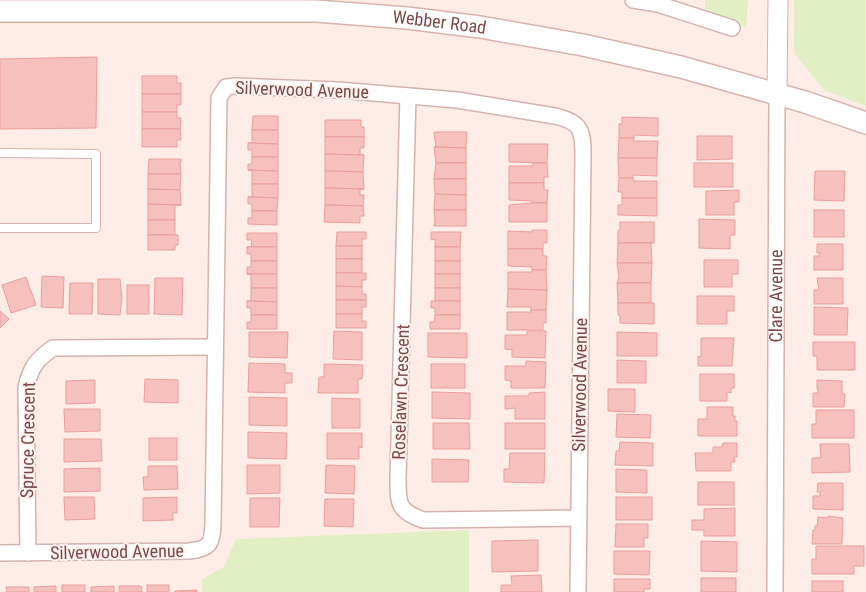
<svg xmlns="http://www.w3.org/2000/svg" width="866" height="592" font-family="'Roboto Condensed',sans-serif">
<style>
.green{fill:#e2eec3}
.building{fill:#f6c0bc;stroke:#ea9f9b}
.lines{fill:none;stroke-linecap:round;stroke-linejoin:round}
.service-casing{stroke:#d4b2ae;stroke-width:10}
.minor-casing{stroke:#d4b2ae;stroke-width:18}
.tertiary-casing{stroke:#d4b2ae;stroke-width:21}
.secondary-casing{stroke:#dab2ad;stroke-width:24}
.service{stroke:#fff;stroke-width:8}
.minor{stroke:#fff;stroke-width:15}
.tertiary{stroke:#fff;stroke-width:19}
.secondary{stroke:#fff;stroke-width:21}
.labels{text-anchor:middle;stroke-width:4;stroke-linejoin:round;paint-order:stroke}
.street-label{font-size:18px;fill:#7b4a48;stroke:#fff3ef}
</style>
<rect width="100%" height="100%" fill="#feede7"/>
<g class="green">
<path d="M 705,0 L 748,0 L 746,27 L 705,16 Z"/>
<path d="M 794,0 L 866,0 L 866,106 L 824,90 L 794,53 Z"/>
<path d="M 469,530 L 469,592 L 202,592 L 202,579 L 224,567 L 236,539 Z"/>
</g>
<g class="building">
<path d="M 97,57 L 96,128 L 0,129 L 0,59 Z"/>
<path d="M 142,76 L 177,76 L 177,83 L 181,83 L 181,94 L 142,94 Z"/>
<path d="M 142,94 L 181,94 L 181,105 L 177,105 L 177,112 L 142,112 Z"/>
<path d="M 142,112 L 177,112 L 177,118 L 181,118 L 180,129 L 142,129 Z"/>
<path d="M 253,116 L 278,116 L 278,130 L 252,130 Z"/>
<path d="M 622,117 L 658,118 L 658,136 L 634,135 L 634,138 L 619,138 L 619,124 L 622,124 Z"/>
<path d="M 325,120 L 361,120 L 361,127 L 364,127 L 364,137 L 325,137 Z"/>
<path d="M 142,129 L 180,129 L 181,140 L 177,140 L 177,147 L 142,147 Z"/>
<path d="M 252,130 L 278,130 L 278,144 L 248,143 L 252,143 Z"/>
<path d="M 434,132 L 467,132 L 466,148 L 434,147 L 436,147 Z"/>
<path d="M 697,136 L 732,136 L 732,159 L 697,160 Z"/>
<path d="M 325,137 L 364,137 L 364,148 L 360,148 L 360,154 L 364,155 L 325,154 Z"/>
<path d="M 619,138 L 634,138 L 633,141 L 658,141 L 657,158 L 618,158 Z"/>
<path d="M 248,143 L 278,144 L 278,157 L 252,157 L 252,150 L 248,150 Z"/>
<path d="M 509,144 L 548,144 L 547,163 L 509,162 Z"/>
<path d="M 434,147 L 466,148 L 466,163 L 436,163 Z"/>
<path d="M 325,154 L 364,155 L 363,172 L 325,171 Z"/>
<path d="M 252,157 L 278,157 L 278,171 L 248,170 L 248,164 L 252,164 Z"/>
<path d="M 618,158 L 657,158 L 657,176 L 633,175 L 633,178 L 619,178 Z"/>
<path d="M 149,159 L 181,159 L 181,162 L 180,162 L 181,174 L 148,174 Z"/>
<path d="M 436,163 L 466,163 L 466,179 L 434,179 Z"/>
<path d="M 533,163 L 547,163 L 548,177 L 544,177 L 544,183 L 509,183 L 509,166 L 533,166 Z"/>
<rect x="694" y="163" width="39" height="24"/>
<path d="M 248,170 L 278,171 L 278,184 L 252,184 L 252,171 Z"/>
<path d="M 325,171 L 363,172 L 364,189 L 325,188 Z"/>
<path d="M 815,171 L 845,171 L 844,201 L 814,200 Z"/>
<path d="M 148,174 L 181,174 L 180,190 L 148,189 Z"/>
<path d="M 619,178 L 633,178 L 633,181 L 657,181 L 657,198 L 622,198 L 622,192 L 618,192 Z"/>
<path d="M 434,179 L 466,179 L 466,195 L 435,194 Z"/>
<path d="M 509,183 L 544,183 L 544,190 L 548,190 L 547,203 L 532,203 L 532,201 L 509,200 Z"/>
<path d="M 252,184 L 278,184 L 278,198 L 248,197 L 252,197 Z"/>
<path d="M 325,188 L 364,189 L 360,189 L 360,195 L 364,195 L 363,206 L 325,205 Z"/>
<path d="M 148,189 L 180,190 L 181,205 L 148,204 Z"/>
<path d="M 739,190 L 739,202 L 734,202 L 734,215 L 706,215 L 706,191 Z"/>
<path d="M 435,194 L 466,195 L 466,210 L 434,210 Z"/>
<path d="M 248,197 L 278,198 L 277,211 L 252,211 L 252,204 L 248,204 Z"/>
<path d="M 622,198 L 657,198 L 657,216 L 618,215 L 618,205 L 622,205 Z"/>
<path d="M 532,203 L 547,203 L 547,222 L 509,222 L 509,205 Z"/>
<path d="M 148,204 L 181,205 L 175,205 L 175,220 L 148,220 Z"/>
<path d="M 325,205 L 363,206 L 364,216 L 360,216 L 360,223 L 324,222 Z"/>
<path d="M 434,210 L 466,210 L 466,226 L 434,226 L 435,222 Z"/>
<rect x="814" y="210" width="30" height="27"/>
<path d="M 252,211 L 277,211 L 277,225 L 248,224 L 248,218 L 252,218 Z"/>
<path d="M 699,219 L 735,220 L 735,235 L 730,235 L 730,249 L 699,248 Z"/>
<rect x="148" y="220" width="27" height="15"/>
<path d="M 620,222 L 654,222 L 654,243 L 618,243 L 618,230 L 620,230 Z"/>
<path d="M 532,230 L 547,230 L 547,243 L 543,243 L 543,249 L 508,249 L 508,231 L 532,232 Z"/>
<path d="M 337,232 L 366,232 L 366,239 L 362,239 L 362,246 L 336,246 Z"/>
<path d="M 431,232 L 461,232 L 460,247 L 435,247 L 435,239 L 431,240 Z"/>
<path d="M 247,233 L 277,233 L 277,247 L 247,247 L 251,247 L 252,240 L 247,240 Z"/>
<path d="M 148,235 L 178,235 L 178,245 L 175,245 L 175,250 L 148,250 Z"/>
<path d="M 618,243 L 651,243 L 652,263 L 617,263 Z"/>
<path d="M 817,244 L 843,244 L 843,270 L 814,270 L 814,256 L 819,256 L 820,253 L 817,253 Z"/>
<rect x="336" y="246" width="26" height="13"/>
<path d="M 247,247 L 277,247 L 277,261 L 251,261 L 251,254 L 247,254 Z"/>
<rect x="435" y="247" width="25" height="14"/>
<path d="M 508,249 L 543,249 L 543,256 L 547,256 L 546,270 L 532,270 L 532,267 L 508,266 Z"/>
<rect x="336" y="259" width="26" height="14"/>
<path d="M 704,260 L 738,260 L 738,274 L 732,274 L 732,287 L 704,287 Z"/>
<path d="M 251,261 L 277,261 L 277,274 L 247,274 L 247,267 L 251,267 Z"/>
<rect x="435" y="261" width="25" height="13"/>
<path d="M 617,263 L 652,263 L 651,283 L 617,283 L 619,277 Z"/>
<path d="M 532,270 L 546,270 L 547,290 L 508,289 L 508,272 L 532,272 Z"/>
<path d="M 336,273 L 366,273 L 366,280 L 362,280 L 362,287 L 336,286 Z"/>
<path d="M 247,274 L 277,274 L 277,288 L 251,288 L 251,274 Z"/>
<rect x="435" y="274" width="25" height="14"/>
<path d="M 42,276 L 64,277 L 63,308 L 41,307 Z"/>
<path d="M 26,277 L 36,305 L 11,313 L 2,285 Z"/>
<path d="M 155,278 L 183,278 L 182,315 L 154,314 Z"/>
<path d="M 817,278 L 843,278 L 843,304 L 814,304 L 814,290 L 819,290 Z"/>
<path d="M 98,279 L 120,279 L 122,298 L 120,315 L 98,314 Z"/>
<path d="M 70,283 L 93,283 L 92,314 L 69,314 Z"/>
<path d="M 617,283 L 651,283 L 651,303 L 618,303 Z"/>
<rect x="127" y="285" width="22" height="29"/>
<path d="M 336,286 L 362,287 L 362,294 L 366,294 L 366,300 L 336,300 Z"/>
<path d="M 251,288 L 277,288 L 277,302 L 247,301 L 251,301 Z"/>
<rect x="435" y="288" width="25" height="13"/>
<path d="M 508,289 L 547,290 L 546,310 L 531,310 L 531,307 L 507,307 Z"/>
<path d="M 697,296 L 734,296 L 734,311 L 727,311 L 727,324 L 697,324 Z"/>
<path d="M 336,300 L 366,300 L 366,307 L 362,307 L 362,314 L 336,314 Z"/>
<path d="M 247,301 L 277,302 L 277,315 L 251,315 L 251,308 L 247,308 Z"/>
<path d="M 431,301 L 460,301 L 460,315 L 435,315 L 435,308 L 431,308 Z"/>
<path d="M 618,303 L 654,303 L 654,324 L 620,323 L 620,315 L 618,315 Z"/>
<path d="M 814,307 L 848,308 L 847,335 L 814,335 Z"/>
<path d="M 531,310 L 546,310 L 546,323 L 543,323 L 543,330 L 507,330 L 507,312 L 531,312 Z"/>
<path d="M 0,311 L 9,319 L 0,328 Z"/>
<path d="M 336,314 L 362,314 L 362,321 L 366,321 L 366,328 L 336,328 Z"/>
<path d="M 251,315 L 277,315 L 277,329 L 247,329 L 247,322 L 251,322 Z"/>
<path d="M 435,315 L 460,315 L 460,329 L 430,329 L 430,322 L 434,322 Z"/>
<path d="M 334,331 L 362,332 L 362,360 L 333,359 Z"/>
<path d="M 527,331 L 546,331 L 545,358 L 512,357 L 512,350 L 505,349 L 505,335 L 527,335 Z"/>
<path d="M 249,332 L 288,332 L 287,358 L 249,357 Z"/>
<path d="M 617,332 L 657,333 L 657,356 L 617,356 Z"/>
<path d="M 428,333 L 467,333 L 467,358 L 428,357 Z"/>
<path d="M 701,338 L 734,338 L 732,366 L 698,366 L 698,356 L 701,357 Z"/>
<path d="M 813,342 L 855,342 L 855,370 L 817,370 L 817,356 L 813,356 Z"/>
<path d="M 617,360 L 646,361 L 646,383 L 617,383 Z"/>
<path d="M 526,361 L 546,362 L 545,388 L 511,388 L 511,381 L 505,380 L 505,366 L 526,366 Z"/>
<path d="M 249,363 L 285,364 L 285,373 L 292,373 L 292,383 L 285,383 L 285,393 L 248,392 Z"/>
<path d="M 324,364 L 363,365 L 362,379 L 358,379 L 358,393 L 318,393 L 319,377 L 324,377 Z"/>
<rect x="431" y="364" width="34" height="24"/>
<path d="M 700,374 L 734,374 L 734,388 L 731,388 L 731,393 L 727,392 L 727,401 L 700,401 Z"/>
<path d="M 145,379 L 178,380 L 178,403 L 144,402 Z"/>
<path d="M 95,380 L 95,403 L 66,404 L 66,381 Z"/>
<path d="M 817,380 L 842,381 L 842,394 L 845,394 L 844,407 L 813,407 L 813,393 L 818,393 L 818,389 L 817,389 Z"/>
<path d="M 608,389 L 635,389 L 635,412 L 608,411 Z"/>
<path d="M 432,392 L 470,393 L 470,419 L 432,418 Z"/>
<path d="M 545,392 L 545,419 L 515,419 L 515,408 L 505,409 L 505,396 L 529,396 L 529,393 Z"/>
<path d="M 249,397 L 287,398 L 287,426 L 249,425 Z"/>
<path d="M 332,398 L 360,399 L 360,428 L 332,428 Z"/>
<path d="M 707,407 L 733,407 L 733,416 L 735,416 L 735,421 L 737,421 L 737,436 L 698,436 L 698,419 L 707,419 Z"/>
<path d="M 64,409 L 100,409 L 100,431 L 65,432 Z"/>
<path d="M 816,410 L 854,410 L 854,438 L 812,438 L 812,424 L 816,424 Z"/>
<path d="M 617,414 L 651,415 L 650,438 L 616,437 Z"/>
<path d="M 433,423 L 469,423 L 470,449 L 433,449 Z"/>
<rect x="505" y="423" width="40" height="26"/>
<path d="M 248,432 L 287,433 L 286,459 L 248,458 Z"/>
<path d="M 327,433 L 362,433 L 362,448 L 359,447 L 359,459 L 327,459 Z"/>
<rect x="149" y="438" width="28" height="22"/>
<path d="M 64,439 L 101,439 L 102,461 L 64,462 Z"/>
<path d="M 620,442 L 653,443 L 653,466 L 615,465 L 616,451 L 619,451 Z"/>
<path d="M 723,443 L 737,443 L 737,457 L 734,457 L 735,462 L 731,462 L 731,471 L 696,471 L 695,453 L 713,453 L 713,447 L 722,447 Z"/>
<path d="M 820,444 L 849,444 L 850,472 L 812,473 L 812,458 L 821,458 Z"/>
<path d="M 510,453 L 545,453 L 544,483 L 504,482 L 504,469 L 509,469 Z"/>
<path d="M 432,459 L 469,460 L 468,482 L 432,482 Z"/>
<path d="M 247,465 L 280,465 L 280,493 L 247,494 Z"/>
<path d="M 326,465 L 355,466 L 354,494 L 325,493 Z"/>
<path d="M 148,466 L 177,466 L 178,489 L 144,490 L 143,477 L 148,477 Z"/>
<path d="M 100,468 L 100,491 L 64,492 L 64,469 Z"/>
<path d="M 616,469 L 647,470 L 647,493 L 616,492 Z"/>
<rect x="698" y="482" width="36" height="23"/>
<path d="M 818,483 L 843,483 L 843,510 L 813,509 L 813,496 L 820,496 L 820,492 L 817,492 Z"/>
<path d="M 64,497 L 94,497 L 95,519 L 65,520 Z"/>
<path d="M 177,497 L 177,513 L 173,513 L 173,520 L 143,521 L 143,498 Z"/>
<rect x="616" y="497" width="36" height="23"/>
<path d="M 250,498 L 280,498 L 279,527 L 250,527 Z"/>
<path d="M 325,499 L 354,499 L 353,527 L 324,526 Z"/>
<path d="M 735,508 L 735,536 L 704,536 L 704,530 L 692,530 L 692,520 L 704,520 L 704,509 Z"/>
<path d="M 828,516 L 843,518 L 842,544 L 812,544 L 813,530 L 815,530 L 815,526 L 817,526 L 818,517 L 828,518 Z"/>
<path d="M 616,524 L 648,524 L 648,538 L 644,538 L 644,547 L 615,547 Z"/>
<path d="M 538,540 L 538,571 L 492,572 L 492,541 Z"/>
<path d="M 701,541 L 737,542 L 737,572 L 701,571 Z"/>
<path d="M 816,546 L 864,546 L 864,566 L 854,566 L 854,574 L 812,574 L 812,559 L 816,559 Z"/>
<path d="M 614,551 L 650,551 L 649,575 L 614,574 Z"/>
<path d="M 541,575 L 542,592 L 501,592 L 501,585 L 512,585 L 511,576 Z"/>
<rect x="701" y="578" width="35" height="14"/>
<path d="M 614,579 L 650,579 L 650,589 L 644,589 L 644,592 L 614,592 Z"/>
<rect x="812" y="581" width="31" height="11"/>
<rect x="62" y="585" width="23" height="7"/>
<rect x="147" y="585" width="22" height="7"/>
<path d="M 56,586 L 56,592 L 34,592 L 34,587 Z"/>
<path d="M 114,586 L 114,592 L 91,592 L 91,587 Z"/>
<path d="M 119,586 L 141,586 L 142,592 L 119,592 Z"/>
<path d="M 6,587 L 29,587 L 29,592 L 7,592 Z"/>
<path d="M 197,590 L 197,592 L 175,592 L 175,591 Z"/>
</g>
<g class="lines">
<defs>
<path id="service" d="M 0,153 L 96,154 L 96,228 L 0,228"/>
<g id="minor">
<path d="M 633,0 L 658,4 L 732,28"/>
<path d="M 408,96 L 398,479 C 398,504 398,511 423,520 L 579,518"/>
<path d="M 0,553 L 189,551 C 210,549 212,544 213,524 L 219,98 L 226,87 L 235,86 L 338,90 L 457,100 L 555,116 C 582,122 583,131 583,157 L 578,592"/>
<path d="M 28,553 L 26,387 C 31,367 36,360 53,348 L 215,347"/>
<path id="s1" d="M 775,592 L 777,94"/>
</g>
<path id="tertiary" d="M 777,94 L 778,0"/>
<g id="secondary">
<path id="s2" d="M 0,11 L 316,11 L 407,18 L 480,27 L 583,45 L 681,67 L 805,102 L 866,123"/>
</g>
</defs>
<use href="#service" class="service-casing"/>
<use href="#minor" class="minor-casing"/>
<use href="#tertiary" class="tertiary-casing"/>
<use href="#secondary" class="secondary-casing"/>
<use href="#service" class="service"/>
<use href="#minor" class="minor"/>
<use href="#tertiary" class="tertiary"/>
<use href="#secondary" class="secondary"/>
</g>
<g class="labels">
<g class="street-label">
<text dy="6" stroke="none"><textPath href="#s2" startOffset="440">Webber Road</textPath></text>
<text transform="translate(302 90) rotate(2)" y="6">Silverwood Avenue</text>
<text dy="6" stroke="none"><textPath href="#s1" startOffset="296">Clare Avenue</textPath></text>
<text transform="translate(580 385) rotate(-89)" y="6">Silverwood Avenue</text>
<text transform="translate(401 392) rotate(-88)" y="6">Roselawn Crescent</text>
<text transform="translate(28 440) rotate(-89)" y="6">Spruce Crescent</text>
<text transform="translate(117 552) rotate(-1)" y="6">Silverwood Avenue</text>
</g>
</g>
</svg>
